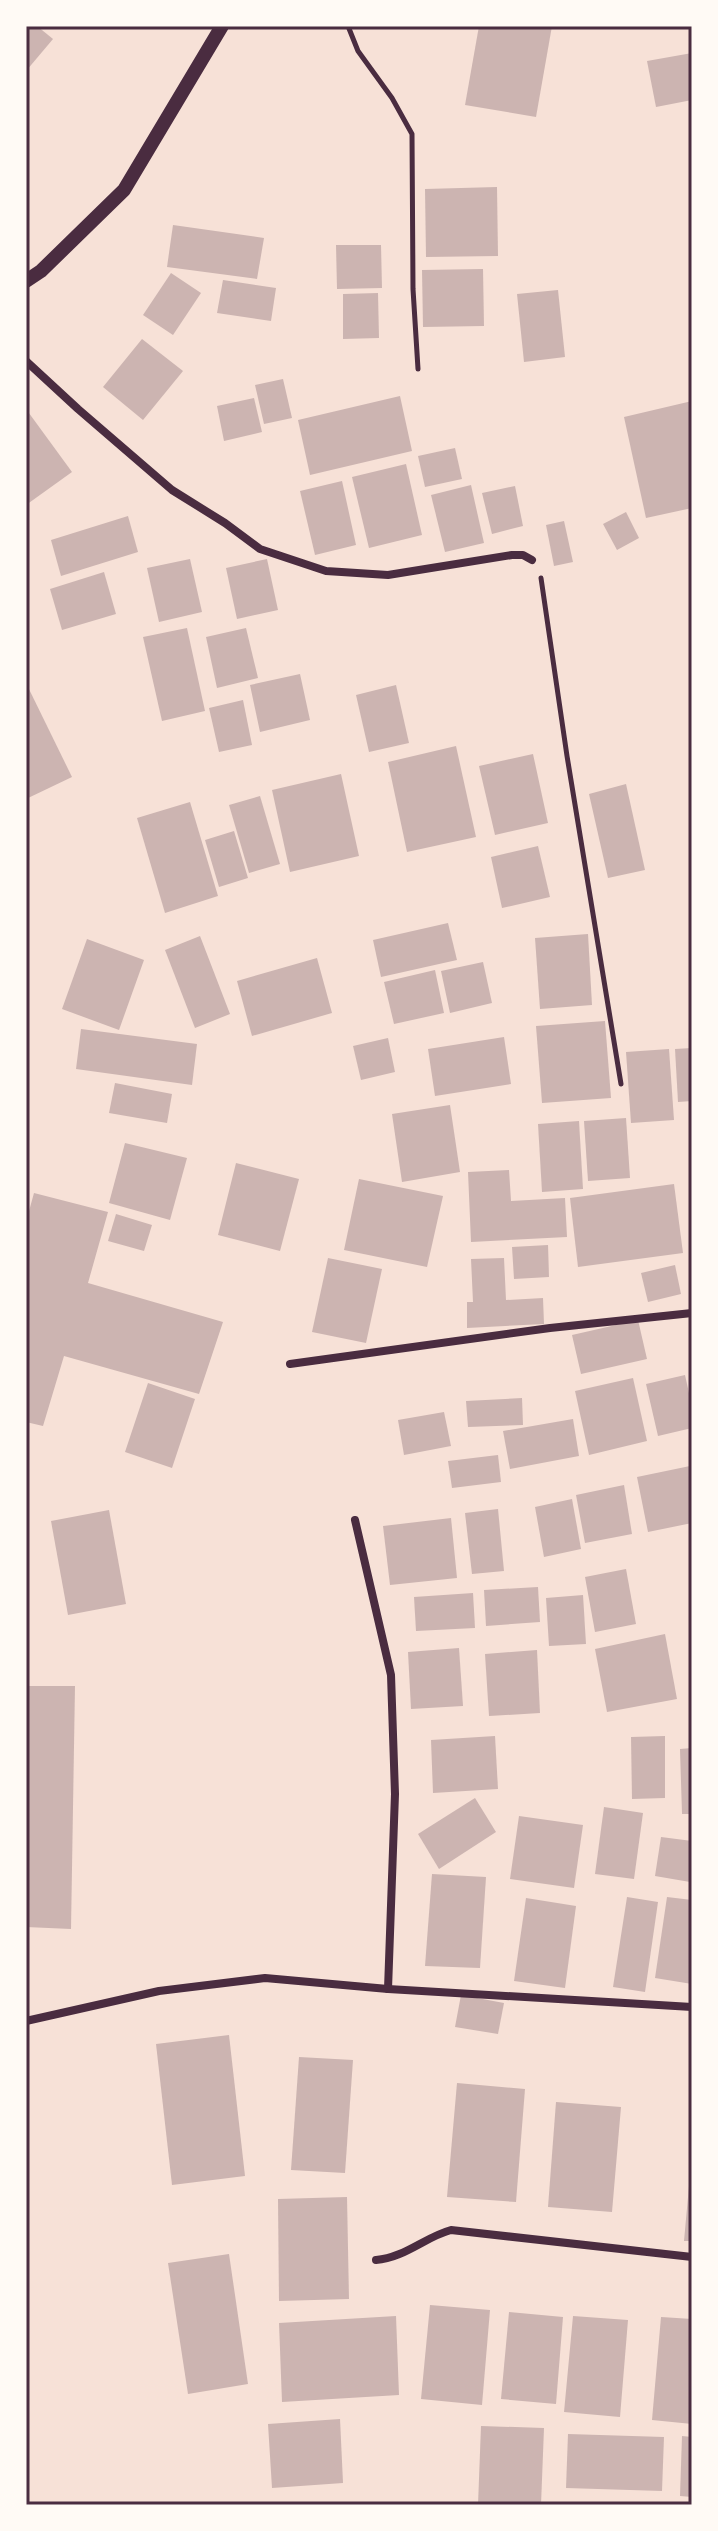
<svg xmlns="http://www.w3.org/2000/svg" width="718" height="2531" font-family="'Sofia Sans Condensed',sans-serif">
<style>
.building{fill:#ccb4b1}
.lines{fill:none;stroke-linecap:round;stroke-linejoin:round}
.path{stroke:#4a2c40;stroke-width:5}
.minor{stroke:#4a2c40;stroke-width:8}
.tertiary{stroke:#4a2c40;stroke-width:14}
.neatline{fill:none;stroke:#4a2c40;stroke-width:3}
</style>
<rect width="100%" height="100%" fill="#f7e1d7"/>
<g class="building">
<path d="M 26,26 L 37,26 L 53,39 L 26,71 Z"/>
<path d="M 479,26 L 552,26 L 536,117 L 465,105 Z"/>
<path d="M 692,53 L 692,100 L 656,107 L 647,61 Z"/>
<path d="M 497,187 L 498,256 L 426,257 L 425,189 Z"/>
<path d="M 173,225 L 264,238 L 257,279 L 167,267 Z"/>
<path d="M 336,245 L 381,245 L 382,288 L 337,289 Z"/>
<path d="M 483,269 L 484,326 L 423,327 L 422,270 Z"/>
<path d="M 171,273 L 201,293 L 173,335 L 143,315 Z"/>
<path d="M 223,280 L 276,288 L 271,321 L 217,313 Z"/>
<path d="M 558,290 L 565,357 L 524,362 L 517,294 Z"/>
<path d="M 378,293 L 379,338 L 343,339 L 343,294 Z"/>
<path d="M 142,339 L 183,371 L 143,420 L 103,387 Z"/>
<path d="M 283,379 L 292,418 L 264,424 L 255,385 Z"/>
<path d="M 400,396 L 412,451 L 310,475 L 298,420 Z"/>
<path d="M 254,398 L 262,432 L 224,441 L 217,406 Z"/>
<path d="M 692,401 L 692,508 L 646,518 L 624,417 Z"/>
<path d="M 26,409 L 72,472 L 26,505 Z"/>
<path d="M 455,448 L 462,479 L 425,487 L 418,456 Z"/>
<path d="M 406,464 L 422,535 L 369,548 L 352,477 Z"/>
<path d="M 342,481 L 356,545 L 315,555 L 300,491 Z"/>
<path d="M 471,485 L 484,543 L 445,552 L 431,495 Z"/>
<path d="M 515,486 L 523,526 L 492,534 L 482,493 Z"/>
<path d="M 626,512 L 639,538 L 617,550 L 603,524 Z"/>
<path d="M 128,516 L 138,552 L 61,576 L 51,540 Z"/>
<path d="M 564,521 L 573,562 L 554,566 L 546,525 Z"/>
<path d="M 190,559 L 202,612 L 159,622 L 147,568 Z"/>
<path d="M 267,559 L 278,610 L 237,619 L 226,568 Z"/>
<path d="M 104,572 L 116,614 L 62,630 L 50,589 Z"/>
<path d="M 187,628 L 205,711 L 162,721 L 143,637 Z"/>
<path d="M 246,628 L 258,678 L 217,688 L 206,637 Z"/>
<path d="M 300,674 L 310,720 L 260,732 L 250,685 Z"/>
<path d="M 26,683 L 72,777 L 26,799 Z"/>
<path d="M 396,685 L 409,743 L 369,752 L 356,695 Z"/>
<path d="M 243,700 L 252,745 L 219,752 L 209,708 Z"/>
<path d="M 456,746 L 476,837 L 407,852 L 388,762 Z"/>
<path d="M 533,754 L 548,823 L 495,835 L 479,766 Z"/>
<path d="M 341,774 L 359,856 L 290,872 L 272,790 Z"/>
<path d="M 626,784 L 645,870 L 608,878 L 589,794 Z"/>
<path d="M 260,796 L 280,864 L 249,873 L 229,805 Z"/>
<path d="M 190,802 L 218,896 L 165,913 L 137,818 Z"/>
<path d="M 234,831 L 248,878 L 219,887 L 205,840 Z"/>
<path d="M 538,846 L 550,897 L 502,908 L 491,857 Z"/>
<path d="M 448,923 L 457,960 L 381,977 L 373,940 Z"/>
<path d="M 588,934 L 592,1005 L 540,1009 L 535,938 Z"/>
<path d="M 200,936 L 230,1014 L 195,1028 L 165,950 Z"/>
<path d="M 87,939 L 144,960 L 119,1030 L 62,1009 Z"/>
<path d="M 317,958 L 332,1013 L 252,1036 L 237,981 Z"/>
<path d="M 483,962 L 492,1003 L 450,1013 L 441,971 Z"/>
<path d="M 435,970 L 444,1013 L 394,1024 L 384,982 Z"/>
<path d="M 605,1021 L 611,1098 L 542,1103 L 536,1026 Z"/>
<path d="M 81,1029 L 197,1044 L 192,1085 L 76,1069 Z"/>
<path d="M 504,1037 L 511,1084 L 435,1096 L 428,1049 Z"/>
<path d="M 388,1038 L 395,1072 L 361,1080 L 353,1046 Z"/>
<path d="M 692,1048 L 692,1101 L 678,1102 L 675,1049 Z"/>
<path d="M 669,1049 L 674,1120 L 631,1123 L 626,1052 Z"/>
<path d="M 115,1083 L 172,1094 L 167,1123 L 109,1113 Z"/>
<path d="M 450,1105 L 460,1172 L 402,1182 L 392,1114 Z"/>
<path d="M 626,1118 L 630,1178 L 588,1181 L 584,1121 Z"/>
<path d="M 579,1121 L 583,1189 L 542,1192 L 538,1124 Z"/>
<path d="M 125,1143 L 187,1158 L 170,1220 L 109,1203 Z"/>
<path d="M 236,1163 L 299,1179 L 280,1251 L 218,1235 Z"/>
<path d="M 509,1170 L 511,1201 L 565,1198 L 567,1237 L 471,1242 L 468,1172 Z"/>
<path d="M 359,1179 L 443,1196 L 427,1267 L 344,1250 Z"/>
<path d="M 674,1184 L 683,1253 L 578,1267 L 570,1198 Z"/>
<path d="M 34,1193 L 108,1212 L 88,1283 L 223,1322 L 199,1394 L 64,1356 L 43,1426 L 26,1422 L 26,1222 Z"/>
<path d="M 116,1214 L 152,1225 L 144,1251 L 108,1241 Z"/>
<path d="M 548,1245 L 549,1277 L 514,1279 L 512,1247 Z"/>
<path d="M 328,1258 L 382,1269 L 366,1343 L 312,1332 Z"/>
<path d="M 504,1258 L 506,1300 L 543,1298 L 544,1324 L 467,1328 L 467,1302 L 473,1302 L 471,1259 Z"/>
<path d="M 675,1265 L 681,1294 L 648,1302 L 641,1273 Z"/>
<path d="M 638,1320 L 647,1359 L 581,1374 L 572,1335 Z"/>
<path d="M 685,1375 L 692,1407 L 692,1428 L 658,1436 L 646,1384 Z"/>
<path d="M 633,1378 L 647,1441 L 589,1455 L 575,1391 Z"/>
<path d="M 148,1383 L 195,1399 L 172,1468 L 125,1452 Z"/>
<path d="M 522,1398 L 523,1425 L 468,1427 L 466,1401 Z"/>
<path d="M 444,1412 L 451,1446 L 404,1455 L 398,1420 Z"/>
<path d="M 573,1419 L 579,1456 L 510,1469 L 503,1431 Z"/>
<path d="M 498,1455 L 501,1482 L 452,1488 L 448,1461 Z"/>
<path d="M 690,1466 L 692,1523 L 648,1532 L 637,1477 Z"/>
<path d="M 624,1485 L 632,1534 L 585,1543 L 576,1495 Z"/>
<path d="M 572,1499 L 581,1549 L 544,1557 L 535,1507 Z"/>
<path d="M 498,1509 L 504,1571 L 472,1574 L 465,1513 Z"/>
<path d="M 109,1510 L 126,1604 L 68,1615 L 51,1521 Z"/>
<path d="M 451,1518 L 457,1578 L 390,1585 L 383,1526 Z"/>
<path d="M 626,1569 L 636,1624 L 595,1632 L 585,1577 Z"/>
<path d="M 538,1587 L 540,1622 L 486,1626 L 484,1590 Z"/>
<path d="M 473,1593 L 475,1628 L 416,1631 L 414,1597 Z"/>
<path d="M 583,1595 L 586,1644 L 549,1646 L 546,1598 Z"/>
<path d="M 665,1634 L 677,1699 L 607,1712 L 595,1649 Z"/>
<path d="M 459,1648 L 463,1706 L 411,1709 L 408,1652 Z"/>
<path d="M 537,1650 L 540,1713 L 489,1716 L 485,1654 Z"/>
<path d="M 26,1686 L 75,1686 L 71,1929 L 26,1927 Z"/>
<path d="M 495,1736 L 498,1789 L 433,1793 L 431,1740 Z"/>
<path d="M 665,1736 L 665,1798 L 632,1799 L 631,1737 Z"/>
<path d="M 692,1748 L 692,1814 L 682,1814 L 680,1749 Z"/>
<path d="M 475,1798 L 496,1832 L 439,1869 L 418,1834 Z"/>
<path d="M 604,1807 L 643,1813 L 634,1879 L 595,1874 Z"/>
<path d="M 519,1816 L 583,1825 L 574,1888 L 510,1879 Z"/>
<path d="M 661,1837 L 692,1841 L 690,1882 L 655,1876 Z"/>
<path d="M 432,1874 L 486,1877 L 480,1968 L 425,1966 Z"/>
<path d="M 627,1897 L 658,1902 L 645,1992 L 613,1987 Z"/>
<path d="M 667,1897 L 692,1900 L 692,1984 L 655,1978 Z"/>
<path d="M 526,1898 L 576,1906 L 565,1988 L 514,1981 Z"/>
<path d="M 461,1995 L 504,2003 L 498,2034 L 455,2027 Z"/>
<path d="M 229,2035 L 245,2176 L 172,2185 L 156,2044 Z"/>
<path d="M 299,2057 L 353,2060 L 345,2173 L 291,2170 Z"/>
<path d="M 457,2083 L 525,2089 L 516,2202 L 447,2197 Z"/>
<path d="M 556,2102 L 621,2107 L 612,2212 L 548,2207 Z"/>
<path d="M 690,2175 L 692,2175 L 692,2241 L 684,2241 Z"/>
<path d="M 347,2197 L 349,2299 L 279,2301 L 278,2199 Z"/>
<path d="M 229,2254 L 248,2384 L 188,2394 L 168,2263 Z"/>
<path d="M 430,2305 L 490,2310 L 482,2405 L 421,2399 Z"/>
<path d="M 509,2312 L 563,2317 L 556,2404 L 501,2399 Z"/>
<path d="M 396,2316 L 399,2395 L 282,2402 L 279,2323 Z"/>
<path d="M 573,2316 L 628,2320 L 620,2417 L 564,2412 Z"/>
<path d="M 661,2317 L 692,2319 L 692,2424 L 652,2420 Z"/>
<path d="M 340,2419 L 343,2483 L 272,2488 L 268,2424 Z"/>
<path d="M 481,2426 L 544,2428 L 541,2505 L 478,2505 Z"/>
<path d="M 568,2434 L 664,2437 L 662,2491 L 566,2488 Z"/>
<path d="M 682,2436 L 692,2437 L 692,2497 L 680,2496 Z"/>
</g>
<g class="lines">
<g class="path">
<path d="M 348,26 L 358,51 L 392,98 L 412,134 L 413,289 L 418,369"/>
<path d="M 541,578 L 567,756 L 621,1084"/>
</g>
<g class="minor">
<path d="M 26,361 L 78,409 L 172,490 L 225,523 L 260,549 L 326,571 L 388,575 L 512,555 L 523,555 L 532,560"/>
<path d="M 290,1364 L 550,1328 L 692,1313"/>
<path d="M 355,1520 L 391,1675 L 395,1794 L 388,1989"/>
<path d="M 26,2021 L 159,1991 L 265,1978 L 388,1989 L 692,2007"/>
<path d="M 376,2260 C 404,2258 425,2237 451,2230 L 692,2257"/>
</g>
<path class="tertiary" d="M 26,281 L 41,271 L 124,190 L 222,26"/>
</g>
<rect width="718" height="2531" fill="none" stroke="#fffaf5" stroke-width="56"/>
<rect x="28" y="28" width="662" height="2475" class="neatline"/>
</svg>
